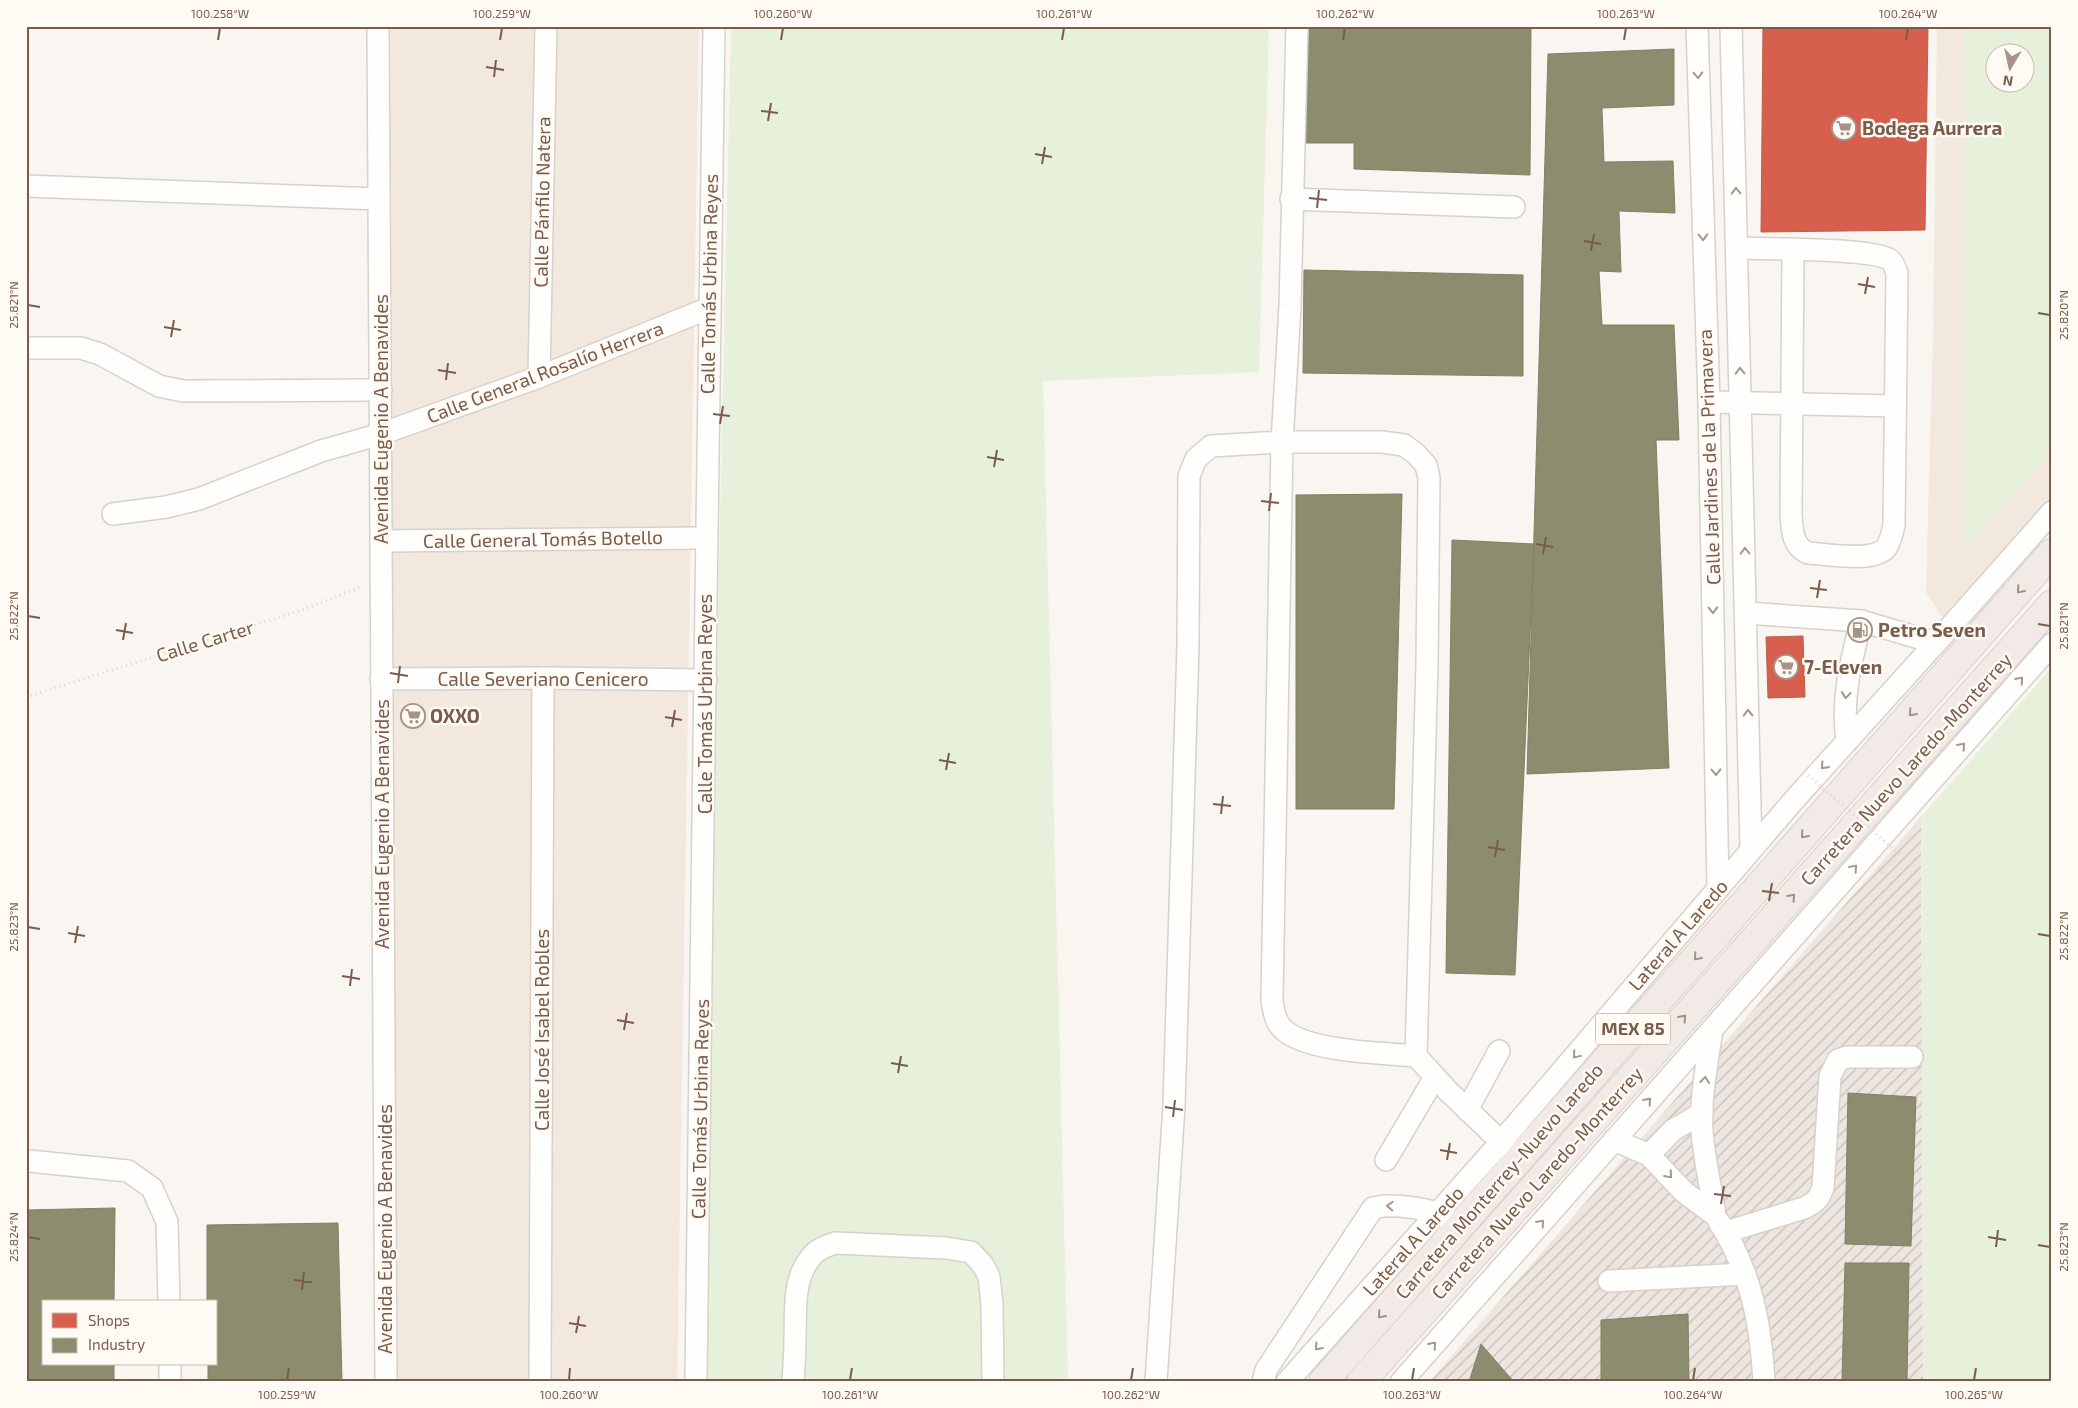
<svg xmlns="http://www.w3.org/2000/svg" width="2078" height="1408" font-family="'Exo 2',sans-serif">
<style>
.residential{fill:#f2e8de;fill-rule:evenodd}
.industrial{fill:url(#industrial-furrows)}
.grass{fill:#e7f0db;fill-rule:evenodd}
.shops{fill:#d6604d;stroke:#ba5f4d}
.industry{fill:#8c8c6e;stroke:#877e64}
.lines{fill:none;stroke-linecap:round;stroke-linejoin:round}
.minor-casing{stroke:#d7d1cb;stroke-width:24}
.highway-casing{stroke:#dad1cc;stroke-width:30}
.path{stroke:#dcd5d0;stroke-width:3;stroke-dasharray:1 4;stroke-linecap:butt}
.minor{stroke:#fefefd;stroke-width:21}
.highway{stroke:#f2eae7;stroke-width:28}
.path-bridge{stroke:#dcd5d0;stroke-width:3;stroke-dasharray:1 4;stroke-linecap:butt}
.oneway{stroke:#a8958b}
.oneway2{stroke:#a48e83}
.ticks{fill:none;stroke:#7a5c4d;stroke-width:2}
.labels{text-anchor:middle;stroke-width:5;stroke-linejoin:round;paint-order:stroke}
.shield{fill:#fffaf3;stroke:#a28b7f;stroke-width:1}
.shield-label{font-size:18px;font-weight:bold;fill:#7a5c4d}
.poi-label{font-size:19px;font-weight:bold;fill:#7a5c4d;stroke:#fffaf3;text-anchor:start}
.street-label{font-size:19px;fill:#7a5c4d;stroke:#fffaf3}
.neatline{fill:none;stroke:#7a5c4d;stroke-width:2}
.ticks-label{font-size:12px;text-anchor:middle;fill:#7a5c4d}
</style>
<defs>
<pattern id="industrial-furrows" width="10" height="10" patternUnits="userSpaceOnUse" patternTransform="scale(1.25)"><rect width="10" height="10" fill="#ede5e0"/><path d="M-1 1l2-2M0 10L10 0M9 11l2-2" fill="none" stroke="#c5bdb8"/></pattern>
</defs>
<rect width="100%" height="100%" fill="#f9f5f0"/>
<g class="residential">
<path d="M 386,26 L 699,26 L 677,1382 L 396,1382 Z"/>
<path d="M 1937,26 L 2052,26 L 2052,511 L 1949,628 L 1926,592 L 1933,335 ZM 1996,52 L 2026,52 L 2026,82 L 1996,82 Z"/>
</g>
<path class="industrial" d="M 1921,817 L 1923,1382 L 1429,1382 Z"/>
<g class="grass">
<path d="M 731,26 L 1269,26 L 1259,372 L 1043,381 L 1068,1382 L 701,1382 Z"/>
<path d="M 1964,26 L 2052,26 L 2052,450 L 1964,552 ZM 1996,52 L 2026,52 L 2026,82 L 1996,82 Z"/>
<path d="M 2052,667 L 2052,1382 L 1923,1382 L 1921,817 Z"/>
</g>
<g class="shops">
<path d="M 1763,26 L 1928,26 L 1925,230 L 1761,232 Z"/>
<path d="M 1803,636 L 1805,697 L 1768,698 L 1766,637 Z"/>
</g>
<g class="industry">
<path d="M 1306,26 L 1531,26 L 1530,175 L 1354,169 L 1354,143 L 1305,143 Z"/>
<path d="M 1674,49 L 1674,105 L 1602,108 L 1604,162 L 1673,161 L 1675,213 L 1619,211 L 1621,272 L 1599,271 L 1602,325 L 1674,325 L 1679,440 L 1656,440 L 1669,768 L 1527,774 L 1548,54 Z"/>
<path d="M 1304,270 L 1523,275 L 1523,376 L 1303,373 Z"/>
<path d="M 1402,494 L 1394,809 L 1296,809 L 1296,495 Z"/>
<path d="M 1452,540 L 1534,544 L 1515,975 L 1446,973 Z"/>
<path d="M 1848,1093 L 1916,1097 L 1911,1246 L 1845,1244 Z"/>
<path d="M 115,1208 L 114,1302 L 44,1302 L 44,1364 L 114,1364 L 114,1382 L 26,1382 L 26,1210 Z"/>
<path d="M 338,1223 L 342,1382 L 208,1382 L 208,1364 L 216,1364 L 216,1302 L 207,1302 L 207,1225 Z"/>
<path d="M 1845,1263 L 1909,1263 L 1907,1382 L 1842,1382 Z"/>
<path d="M 1688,1314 L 1689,1382 L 1601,1382 L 1601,1320 Z"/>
<path d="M 1481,1344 L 1514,1382 L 1469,1382 Z"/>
</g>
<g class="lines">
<defs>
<g id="minor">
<path d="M 378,26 L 386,1382"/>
<path d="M 1697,26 L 1709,402 L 1718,889"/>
<path d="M 1731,26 L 1751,849"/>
<path d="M 26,186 L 379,199"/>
<path d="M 1291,199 L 1514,207"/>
<path d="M 1738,248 C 1763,249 1874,248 1890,260 C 1894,263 1895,268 1897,273 L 1894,525 C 1892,533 1891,541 1886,548 C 1872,563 1828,554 1808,553 C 1792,546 1792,530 1791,514 L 1793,251"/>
<path d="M 26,348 L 81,348 L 100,354 L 159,386 L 183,391 L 381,390"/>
<path d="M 539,377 L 546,26"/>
<path d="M 1709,402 L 1895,406"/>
<path d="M 113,514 L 166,507 L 199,499 L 321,451 L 381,434 L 539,377 L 709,308"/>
<path d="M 381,541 L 706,538"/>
<path d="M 1746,613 L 1861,621"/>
<path d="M 381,679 L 543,678 L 706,680"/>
<path d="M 1847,741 C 1841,700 1851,661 1861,621 L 1936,643"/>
<path d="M 1416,1056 L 1427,664 L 1429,478 L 1426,465 L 1416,454 L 1404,445 L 1382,442 L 1282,442 L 1272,1000 C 1274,1012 1275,1023 1285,1031 C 1311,1052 1383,1053 1416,1056 L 1448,1091 L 1519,1159"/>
<path d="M 1467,1110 L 1499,1051"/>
<path d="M 1614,1140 L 1649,1155 L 1684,1192 L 1715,1215 C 1711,1187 1704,1159 1702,1131 C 1700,1097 1707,1064 1712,1030"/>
<path d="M 1649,1155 L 1673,1130 L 1702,1113"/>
<path d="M 1386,1160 L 1435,1077"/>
<path d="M 29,1161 L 128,1171 L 152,1188 L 167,1222 L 169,1302"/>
<path d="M 1719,1222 C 1751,1271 1761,1324 1764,1382"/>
<path d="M 1726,1232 L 1804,1208 C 1815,1203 1819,1199 1823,1188 L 1830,1076 L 1838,1060 L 1847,1057 L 1912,1057"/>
<path d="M 1609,1281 L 1745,1274"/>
<path d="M 170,1364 L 170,1382"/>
<path d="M 540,1382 L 543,678"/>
<path d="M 696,1382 C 703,930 705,478 714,26"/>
<path d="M 793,1382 C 794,1367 795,1353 795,1339 C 796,1312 792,1278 812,1256 C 817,1249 827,1246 835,1243 L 946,1248 L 971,1252 L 983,1265 L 989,1277 L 992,1304 L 993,1382"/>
<path d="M 1156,1382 L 1174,1106 L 1188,646 L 1189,476 L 1196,459 L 1211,446 L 1282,442 L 1290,306 L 1297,26"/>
<path d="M 1263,1382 L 1266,1370 L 1373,1208 C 1389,1203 1433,1208 1446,1218"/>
<path d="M 1287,1382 L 1501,1142 L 1794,800 L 1951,626 L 2052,512"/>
<path d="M 1401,1382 L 2052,644"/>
</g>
<g id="highway">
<path d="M 1323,1382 L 2052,553"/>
<path d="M 1361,1382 L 2052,604"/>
</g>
</defs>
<use href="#minor" class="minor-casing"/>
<use href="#highway" class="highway-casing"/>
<g class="path">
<path d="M 26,697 L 299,611 L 363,586"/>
<path d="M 1878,868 L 1882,872 L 1899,854"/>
</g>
<use href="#minor" class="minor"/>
<use href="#highway" class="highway"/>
<path class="path-bridge" d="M 1804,772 L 1899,854"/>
</g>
<defs><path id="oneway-chevron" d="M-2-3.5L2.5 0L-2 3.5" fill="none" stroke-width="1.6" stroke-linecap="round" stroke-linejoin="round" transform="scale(1.25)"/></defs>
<g class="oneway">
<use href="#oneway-chevron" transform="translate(1698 75) rotate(88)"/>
<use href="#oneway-chevron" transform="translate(1736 191) rotate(-92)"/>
<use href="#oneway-chevron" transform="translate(1703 237) rotate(88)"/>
<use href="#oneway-chevron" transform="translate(1740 371) rotate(-91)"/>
<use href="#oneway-chevron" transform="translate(1745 551) rotate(-91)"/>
<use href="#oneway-chevron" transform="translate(1713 610) rotate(89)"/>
<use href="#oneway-chevron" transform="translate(2020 680) rotate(-49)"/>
<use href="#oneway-chevron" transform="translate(1846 695) rotate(95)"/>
<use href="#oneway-chevron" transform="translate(1748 713) rotate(-91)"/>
<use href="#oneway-chevron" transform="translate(1962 746) rotate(-49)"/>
<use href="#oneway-chevron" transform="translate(1824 766) rotate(132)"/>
<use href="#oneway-chevron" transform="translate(1716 772) rotate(89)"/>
<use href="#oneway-chevron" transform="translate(1854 868) rotate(-49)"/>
<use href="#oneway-chevron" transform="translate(1576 1055) rotate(130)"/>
<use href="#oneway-chevron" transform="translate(1705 1080) rotate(-83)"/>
<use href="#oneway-chevron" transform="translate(1648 1101) rotate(-48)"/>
<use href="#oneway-chevron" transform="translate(1669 1175) rotate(49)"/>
<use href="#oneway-chevron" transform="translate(1390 1206) rotate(-177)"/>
<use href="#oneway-chevron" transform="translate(1541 1223) rotate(-49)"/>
<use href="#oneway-chevron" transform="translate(1433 1345) rotate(-49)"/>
<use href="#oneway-chevron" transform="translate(1318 1347) rotate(132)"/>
</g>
<g class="oneway2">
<use href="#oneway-chevron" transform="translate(2020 590) rotate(131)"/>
<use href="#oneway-chevron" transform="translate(1912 713) rotate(131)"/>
<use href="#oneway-chevron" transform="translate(1804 835) rotate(131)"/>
<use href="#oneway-chevron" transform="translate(1792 897) rotate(-48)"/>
<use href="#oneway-chevron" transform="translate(1697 957) rotate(131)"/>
<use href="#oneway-chevron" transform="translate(1683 1018) rotate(-48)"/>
<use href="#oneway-chevron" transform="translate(1381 1315) rotate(131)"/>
</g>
<path class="ticks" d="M 218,40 L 220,28M 500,40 L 502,28M 781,40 L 783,28M 1062,40 L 1064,28M 1343,40 L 1345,28M 1624,40 L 1626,28M 1906,40 L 1908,28M 486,67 L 504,70M 494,77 L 496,60M 761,111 L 778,113M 768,121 L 771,103M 1035,154 L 1052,157M 1042,164 L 1045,147M 1309,198 L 1327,200M 1317,208 L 1319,190M 1584,241 L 1601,244M 1591,251 L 1594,234M 1858,284 L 1875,287M 1865,294 L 1868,277M 28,305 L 40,307M 2038,313 L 2050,315M 164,327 L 181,330M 171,337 L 174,320M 438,370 L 456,373M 446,380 L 448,363M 713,414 L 730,416M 720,424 L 723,406M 987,457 L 1004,460M 994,467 L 997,450M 1261,501 L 1279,503M 1269,511 L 1271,493M 1536,544 L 1553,547M 1543,554 L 1546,537M 1810,588 L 1827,590M 1817,598 L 1820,580M 28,616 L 40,618M 2038,624 L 2050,626M 116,630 L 133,633M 123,640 L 126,623M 390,673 L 408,676M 398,683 L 400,666M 665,717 L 682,720M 672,727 L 675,710M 939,760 L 956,763M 946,770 L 949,753M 1213,804 L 1231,806M 1221,814 L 1223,796M 1488,847 L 1505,850M 1495,857 L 1498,840M 1762,891 L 1779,893M 1769,901 L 1772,883M 28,927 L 40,929M 68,933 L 85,936M 2038,934 L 2050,936M 75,943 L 78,926M 342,976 L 360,979M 350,986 L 352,969M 617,1020 L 634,1023M 624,1030 L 627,1013M 891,1063 L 908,1066M 898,1073 L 901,1056M 1165,1107 L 1183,1110M 1173,1117 L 1175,1100M 1440,1150 L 1457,1153M 1447,1160 L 1450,1143M 1714,1194 L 1731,1196M 1721,1204 L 1724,1186M 28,1237 L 40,1239M 1988,1237 L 2006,1240M 2038,1245 L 2050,1247M 1996,1247 L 1998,1230M 294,1280 L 312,1282M 302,1290 L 304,1272M 569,1323 L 586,1326M 576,1333 L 579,1316M 287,1380 L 289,1368M 569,1380 L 570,1368M 850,1380 L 852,1368M 1131,1380 L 1133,1368M 1412,1380 L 1414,1368M 1693,1380 L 1695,1368M 1974,1380 L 1976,1368"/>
<defs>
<symbol id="supermarket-ring" viewBox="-11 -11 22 22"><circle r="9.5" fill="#fffaf3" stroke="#a69286" stroke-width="1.5"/><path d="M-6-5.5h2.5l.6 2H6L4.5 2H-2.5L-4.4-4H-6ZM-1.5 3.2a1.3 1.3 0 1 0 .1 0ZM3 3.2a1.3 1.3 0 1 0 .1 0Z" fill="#a69286"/></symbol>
<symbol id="fuel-ring" viewBox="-11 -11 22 22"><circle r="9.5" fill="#fffaf3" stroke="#a69286" stroke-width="1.5"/><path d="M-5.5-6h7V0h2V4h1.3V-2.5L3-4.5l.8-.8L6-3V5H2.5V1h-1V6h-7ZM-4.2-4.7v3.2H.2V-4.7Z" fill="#a69286"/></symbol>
</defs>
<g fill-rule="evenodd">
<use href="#supermarket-ring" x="1830" y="114" width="28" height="28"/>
<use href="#fuel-ring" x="1846" y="616" width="28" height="28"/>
<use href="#supermarket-ring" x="1772" y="653" width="28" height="28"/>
<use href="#supermarket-ring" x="399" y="702" width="28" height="28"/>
</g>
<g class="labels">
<rect class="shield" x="1595.5" y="1013.5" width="75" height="31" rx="4"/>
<g class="shield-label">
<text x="1633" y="1035">MEX 85</text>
</g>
<g class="poi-label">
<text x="1862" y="135">Bodega Aurrera</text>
<text x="1878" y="637">Petro Seven</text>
<text x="1804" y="674">7-Eleven</text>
<text x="430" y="723">OXXO</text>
</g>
<g class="street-label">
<text transform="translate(542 202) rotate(-89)" y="7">Calle Pánfilo Natera</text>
<text transform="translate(709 284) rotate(-89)" y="7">Calle Tomás Urbina Reyes</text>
<text transform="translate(545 372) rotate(-21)" y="7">Calle General Rosalío Herrera</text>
<text transform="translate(381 419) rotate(-90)" y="7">Avenida Eugenio A Benavides</text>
<text transform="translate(1709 457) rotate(-92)" y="7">Calle Jardines de la Primavera</text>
<text transform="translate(543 539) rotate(-1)" y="7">Calle General Tomás Botello</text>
<text transform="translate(205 641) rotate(-17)" y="7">Calle Carter</text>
<text x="543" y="686">Calle Severiano Cenicero</text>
<text transform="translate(705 704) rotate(-90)" y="7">Calle Tomás Urbina Reyes</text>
<text transform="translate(1906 769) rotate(-48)" y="7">Carretera Nuevo Laredo-Monterrey</text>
<text transform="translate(382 824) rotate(-90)" y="7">Avenida Eugenio A Benavides</text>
<text transform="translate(1678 935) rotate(-49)" y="7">Lateral A Laredo</text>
<text transform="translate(542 1030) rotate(-90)" y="7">Calle José Isabel Robles</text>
<text transform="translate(700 1109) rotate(-89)" y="7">Calle Tomás Urbina Reyes</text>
<text transform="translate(1499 1181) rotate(-49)" y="7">Carretera Monterrey-Nuevo Laredo</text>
<text transform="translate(1537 1183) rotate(-48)" y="7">Carretera Nuevo Laredo-Monterrey</text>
<text transform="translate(385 1229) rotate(-90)" y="7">Avenida Eugenio A Benavides</text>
<text transform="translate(1413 1241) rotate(-48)" y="7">Lateral A Laredo</text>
</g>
</g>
<rect width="2078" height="1408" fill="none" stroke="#fffaf3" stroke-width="55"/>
<rect x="42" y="1300" width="175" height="65" fill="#fffaf3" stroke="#cabbb1"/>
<rect x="52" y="1313" width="25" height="15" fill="#d6604d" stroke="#cabbb1"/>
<text x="88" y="1326" font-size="15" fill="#7a5c4d">Shops</text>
<rect x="52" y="1338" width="25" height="15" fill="#8c8c6e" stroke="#cabbb1"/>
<text x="88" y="1350" font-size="15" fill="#7a5c4d">Industry</text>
<g transform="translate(2010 68) rotate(189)"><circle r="24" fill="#fffaf3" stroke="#cabbb1"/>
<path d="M0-4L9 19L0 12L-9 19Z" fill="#a69286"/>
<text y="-8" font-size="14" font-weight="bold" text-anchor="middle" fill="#7a5c4d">N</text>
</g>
<rect x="28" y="28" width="2022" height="1352" class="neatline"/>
<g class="ticks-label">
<text x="220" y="18">100.258°W</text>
<text x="502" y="18">100.259°W</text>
<text x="783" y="18">100.260°W</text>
<text x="1064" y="18">100.261°W</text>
<text x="1345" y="18">100.262°W</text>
<text x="1626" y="18">100.263°W</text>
<text x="1908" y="18">100.264°W</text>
<text transform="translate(14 305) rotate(-90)" y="4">25.821°N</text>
<text transform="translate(2064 315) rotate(-90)" y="4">25.820°N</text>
<text transform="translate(14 616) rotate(-90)" y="4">25.822°N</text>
<text transform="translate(2064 626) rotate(-90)" y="4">25.821°N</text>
<text transform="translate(14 927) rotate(-90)" y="4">25.823°N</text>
<text transform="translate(2064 936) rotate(-90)" y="4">25.822°N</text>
<text transform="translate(14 1237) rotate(-90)" y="4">25.824°N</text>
<text transform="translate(2064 1247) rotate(-90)" y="4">25.823°N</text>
<text x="287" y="1399">100.259°W</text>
<text x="569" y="1399">100.260°W</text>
<text x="850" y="1399">100.261°W</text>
<text x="1131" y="1399">100.262°W</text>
<text x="1412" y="1399">100.263°W</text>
<text x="1693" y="1399">100.264°W</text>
<text x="1974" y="1399">100.265°W</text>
</g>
</svg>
